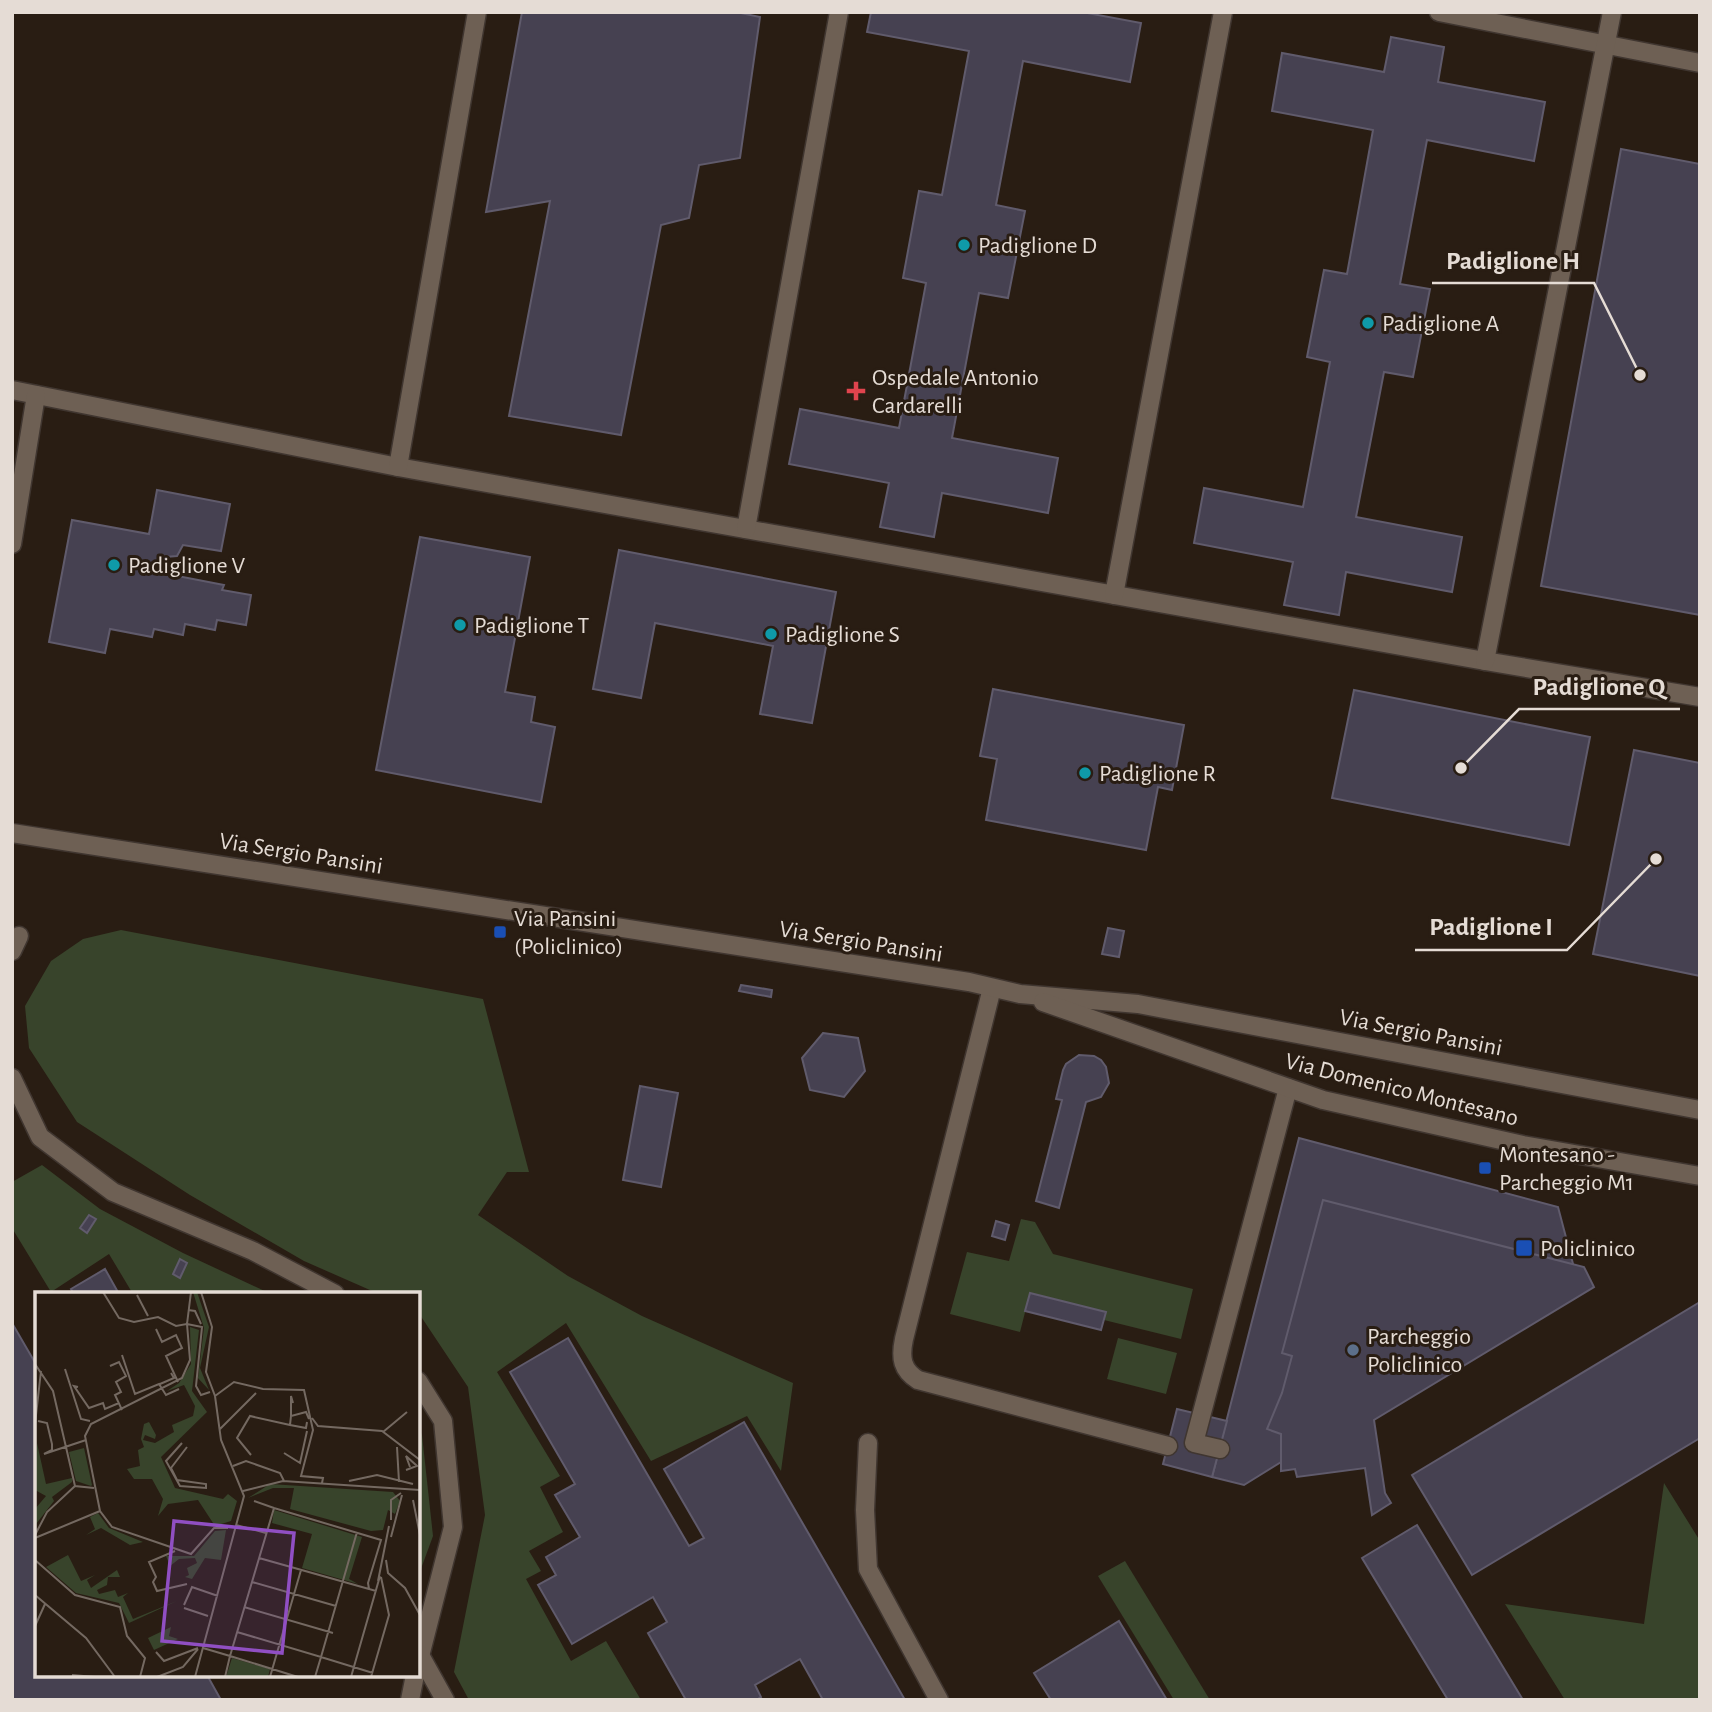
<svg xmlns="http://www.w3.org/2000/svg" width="1712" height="1712" font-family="'Alegreya Sans',sans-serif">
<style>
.green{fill:#38442b}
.building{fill:#464151;stroke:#605b6c;stroke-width:2}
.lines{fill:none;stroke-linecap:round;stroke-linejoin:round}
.lane-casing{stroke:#403630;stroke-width:21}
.street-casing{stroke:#403630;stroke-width:21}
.secondary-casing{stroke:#403630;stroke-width:21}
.lane{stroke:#6e6054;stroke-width:18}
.street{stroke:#6e6054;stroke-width:18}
.secondary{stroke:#6e6054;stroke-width:18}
.culture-dot{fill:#0f9aa8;stroke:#291d13;stroke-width:2.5}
.health-dot{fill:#e0444e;stroke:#291d13;stroke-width:2.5}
.transit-dot{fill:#1a4fb4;stroke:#291d13;stroke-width:2.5}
.service-dot{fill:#5c6f8a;stroke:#291d13;stroke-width:2.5}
.labels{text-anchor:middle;stroke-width:6;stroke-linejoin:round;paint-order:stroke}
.poi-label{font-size:24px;fill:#e5dcd5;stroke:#291d13;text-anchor:start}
.street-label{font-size:24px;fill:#e5dcd5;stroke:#291d13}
.inset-road{fill:none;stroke:#746961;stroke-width:2}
.view{fill:#904fc3;fill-opacity:0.15;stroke:#904fc3;stroke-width:3.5}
.inset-edge{fill:none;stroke:#e5dcd5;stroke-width:3.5}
.leader{fill:none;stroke:#e5dcd5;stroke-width:2.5}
.callout-dot{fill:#e5dcd5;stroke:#291d13;stroke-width:2.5}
.callout-label{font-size:26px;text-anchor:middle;font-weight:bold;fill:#e5dcd5;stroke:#291d13;stroke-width:6;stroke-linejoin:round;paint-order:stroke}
</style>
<rect width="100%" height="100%" fill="#291d13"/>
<g class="green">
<path d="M 121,930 L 483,999 L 529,1172 L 507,1172 L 478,1215 L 568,1276 L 642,1316 L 793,1383 L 781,1471 L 747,1416 L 651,1461 L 566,1323 L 497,1372 L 560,1476 L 540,1487 L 563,1532 L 529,1551 L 541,1571 L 526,1579 L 571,1661 L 606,1641 L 641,1700 L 469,1700 L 454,1672 L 485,1515 L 468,1387 L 418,1312 L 418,1294 L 379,1294 L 304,1261 L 190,1195 L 77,1122 L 29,1048 L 25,1006 L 51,961 L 83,939 Z"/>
<path d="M 42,1165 L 100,1209 L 183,1253 L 271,1294 L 133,1294 L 109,1254 L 51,1292 L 12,1228 L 12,1182 Z"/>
<path d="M 1021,1219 L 1035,1222 L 1053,1254 L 1193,1289 L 1181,1339 L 1104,1320 L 1105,1312 L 1030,1293 L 1020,1332 L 950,1314 L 967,1252 L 1009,1261 Z"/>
<path d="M 1118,1338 L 1177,1353 L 1166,1394 L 1107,1379 Z"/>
<path d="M 418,1426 L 422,1435 L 433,1536 L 418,1577 Z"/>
<path d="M 1664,1483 L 1700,1541 L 1700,1700 L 1565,1700 L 1505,1604 L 1644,1624 Z"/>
<path d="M 1125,1561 L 1210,1700 L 1174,1700 L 1098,1576 Z"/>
</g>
<g class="building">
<path d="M 522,12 L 736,12 L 760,17 L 740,158 L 699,165 L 689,218 L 661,225 L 621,435 L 509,416 L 550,201 L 486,212 Z"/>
<path d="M 871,12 L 1082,12 L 1141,23 L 1130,82 L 1023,61 L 996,205 L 1025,211 L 1008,298 L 979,293 L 952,438 L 1058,458 L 1048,513 L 942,493 L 934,537 L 880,527 L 889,483 L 789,464 L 800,409 L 899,428 L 926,283 L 903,278 L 919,191 L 942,195 L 969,51 L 867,32 Z"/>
<path d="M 1391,37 L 1444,47 L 1438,82 L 1545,102 L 1534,161 L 1427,140 L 1400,284 L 1430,289 L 1413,377 L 1384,372 L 1356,517 L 1462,537 L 1452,592 L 1346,572 L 1339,615 L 1284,605 L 1293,562 L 1194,543 L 1204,488 L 1303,507 L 1330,362 L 1307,357 L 1324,270 L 1347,274 L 1373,130 L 1272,111 L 1282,53 L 1384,72 Z"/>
<path d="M 1621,149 L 1700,164 L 1700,615 L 1541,586 Z"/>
<path d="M 157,490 L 230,504 L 221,551 L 183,545 L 177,556 L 165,557 L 162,573 L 224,585 L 222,590 L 251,595 L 246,625 L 217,620 L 215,630 L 185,624 L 183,635 L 154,629 L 152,637 L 110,629 L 105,653 L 49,642 L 72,520 L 149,534 Z"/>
<path d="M 420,537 L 530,557 L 505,692 L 535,697 L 531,722 L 555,727 L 541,802 L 376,770 Z"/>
<path d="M 619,550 L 836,592 L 812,723 L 760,714 L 773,646 L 655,623 L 641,698 L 593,689 Z"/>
<path d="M 993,689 L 1184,725 L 1172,790 L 1158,787 L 1146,850 L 986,820 L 997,759 L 980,756 Z"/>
<path d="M 1354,690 L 1590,737 L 1569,845 L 1332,798 Z"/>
<path d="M 1634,750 L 1700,763 L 1700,976 L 1593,954 Z"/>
<path d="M 1108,928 L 1124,931 L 1119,957 L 1102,954 Z"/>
<path d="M 741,985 L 772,990 L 771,997 L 739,991 Z"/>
<path d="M 823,1033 L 858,1038 L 865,1071 L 844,1097 L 810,1090 L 802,1058 Z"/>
<path d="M 1079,1055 L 1094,1056 L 1101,1060 L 1106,1067 L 1109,1083 L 1101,1097 L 1086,1102 L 1059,1208 L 1036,1201 L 1062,1100 L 1056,1099 L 1063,1070 L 1066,1064 Z"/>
<path d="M 640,1086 L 678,1093 L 661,1187 L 623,1180 Z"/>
<path d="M 1299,1138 L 1558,1207 L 1577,1279 L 1244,1485 L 1212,1477 Z"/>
<path d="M 1323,1200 L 1584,1267 L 1594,1287 L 1374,1420 L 1385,1493 L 1391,1503 L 1372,1515 L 1365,1468 L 1297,1477 L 1295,1469 L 1281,1471 L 1281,1434 L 1267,1429 L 1282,1393 L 1292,1356 L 1282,1353 Z"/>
<path d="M 89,1215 L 96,1219 L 87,1233 L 80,1228 Z"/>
<path d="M 996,1221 L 1009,1225 L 1005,1240 L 992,1236 Z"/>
<path d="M 180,1259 L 187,1263 L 180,1278 L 173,1274 Z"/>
<path d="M 105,1269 L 119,1294 L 74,1294 L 71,1289 Z"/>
<path d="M 1030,1293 L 1106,1312 L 1101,1330 L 1025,1311 Z"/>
<path d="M 1700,1302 L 1700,1438 L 1472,1575 L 1412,1475 Z"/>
<path d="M 12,1323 L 37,1366 L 37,1675 L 207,1675 L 221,1700 L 12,1700 Z"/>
<path d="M 568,1338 L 689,1546 L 704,1538 L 664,1469 L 744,1422 L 905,1700 L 823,1700 L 800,1659 L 755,1685 L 761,1697 L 756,1700 L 686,1700 L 648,1633 L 667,1622 L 653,1597 L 572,1644 L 538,1585 L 556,1575 L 546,1557 L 580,1537 L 555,1495 L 575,1484 L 510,1372 Z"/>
<path d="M 1177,1409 L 1227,1421 L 1212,1477 L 1163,1464 Z"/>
<path d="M 1417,1525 L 1523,1700 L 1448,1700 L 1362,1558 Z"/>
<path d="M 1119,1621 L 1167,1700 L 1051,1700 L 1034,1673 Z"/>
</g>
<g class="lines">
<defs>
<g id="lane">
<path d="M 12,390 L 398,467 L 1485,661 L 1700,697"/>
<path d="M 398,467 L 477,12"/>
<path d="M 12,544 L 36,395"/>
<path d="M 12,951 L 19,936"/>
<path d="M 992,988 L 904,1339 C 900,1358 902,1370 918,1380 L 1168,1446"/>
<path d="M 12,1078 L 40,1137 L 113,1192 L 253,1251 L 335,1294"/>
<path d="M 418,1381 L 443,1421 L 453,1527 L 418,1664"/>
<path d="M 868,1443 L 865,1510 L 868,1569 L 939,1700"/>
<path d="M 1220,1449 L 1194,1443 L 1288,1088"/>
<path d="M 420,1655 L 445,1700"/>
<path d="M 410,1700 L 415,1675"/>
</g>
<g id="street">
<path d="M 1439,12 L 1700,63"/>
<path d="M 746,529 L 839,12"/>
<path d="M 1114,595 L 1223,12"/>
<path d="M 1485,661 L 1612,12"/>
</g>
<g id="secondary">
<path d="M 12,833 L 969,982 L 1020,994 L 1138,1004 L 1700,1110"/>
<path d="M 1043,1002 L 1323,1100 L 1523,1145 L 1700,1176"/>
</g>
</defs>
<use href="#lane" class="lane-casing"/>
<use href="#street" class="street-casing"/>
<use href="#secondary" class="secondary-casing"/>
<use href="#lane" class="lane"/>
<use href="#street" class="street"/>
<use href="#secondary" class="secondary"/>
</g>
<g class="culture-dot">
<circle cx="964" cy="245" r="7"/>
<circle cx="1368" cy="323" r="7"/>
<circle cx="114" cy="565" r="7"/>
<circle cx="460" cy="625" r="7"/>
<circle cx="771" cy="634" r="7"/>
<circle cx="1085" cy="773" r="7"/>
</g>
<path class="health-dot" d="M852.5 380.5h7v7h7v7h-7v7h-7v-7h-7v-7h7z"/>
<g class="transit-dot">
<rect x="493" y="925" width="14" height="14" rx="3.5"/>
<rect x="1478" y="1161" width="14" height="14" rx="3.5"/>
<rect x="1515" y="1239" width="18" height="18" rx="3.5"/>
</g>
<circle class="service-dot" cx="1353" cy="1350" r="7"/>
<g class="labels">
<g class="poi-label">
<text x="978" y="253">Padiglione D</text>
<text x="1382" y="331">Padiglione A</text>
<text x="872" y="385">Ospedale Antonio<tspan x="872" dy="28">Cardarelli</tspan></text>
<text x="128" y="573">Padiglione V</text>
<text x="474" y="633">Padiglione T</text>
<text x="785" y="642">Padiglione S</text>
<text x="1099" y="781">Padiglione R</text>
<text x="514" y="926">Via Pansini<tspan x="514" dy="28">(Policlinico)</tspan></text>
<text x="1499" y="1162">Montesano -<tspan x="1499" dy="28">Parcheggio M1</tspan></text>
<text x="1540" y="1256">Policlinico</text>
<text x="1367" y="1344">Parcheggio<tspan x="1367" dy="28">Policlinico</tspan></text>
</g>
<g class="street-label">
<text transform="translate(301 853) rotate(9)" y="8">Via Sergio Pansini</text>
<text transform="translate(861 941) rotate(9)" y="8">Via Sergio Pansini</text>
<text transform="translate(1421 1032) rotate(11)" y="8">Via Sergio Pansini</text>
<text transform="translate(1402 1089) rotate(14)" y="8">Via Domenico Montesano</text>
</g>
</g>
<g transform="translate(35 1292)">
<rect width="385" height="385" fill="#291d13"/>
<path d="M 158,0 L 162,0 L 174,35 L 165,76 L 174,98 L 163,86 L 169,36 ZM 155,35 L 164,38 L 157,99 L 172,120 L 126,165 L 140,196 L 188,207 L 193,202 L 202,209 L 196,229 L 180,234 L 163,208 L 133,212 L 123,224 L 128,207 L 117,187 L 99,187 L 92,177 L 105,174 L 103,158 L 109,155 L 106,147 L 109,132 L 114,130 L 121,143 L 120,147 L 110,143 L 108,148 L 120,151 L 139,140 L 137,133 L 158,124 L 160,114 L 149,93 L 132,99 L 144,91 L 156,72 ZM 2,151 L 11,192 L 37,186 L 37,190 L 17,205 L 19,209 L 1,232 L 0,217 L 11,204 L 0,198 ZM 49,156 L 57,193 L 56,194 L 41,189 L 34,160 ZM 235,192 L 358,200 L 365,209 L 360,222 L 353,218 L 348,238 L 336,239 L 255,217 L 259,196 L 238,196 L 213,206 ZM 239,218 L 327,245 L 314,287 L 323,292 L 267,276 L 277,242 L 237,231 ZM 63,221 L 74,236 L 108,250 L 95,253 L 66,236 L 51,243 L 60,237 L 55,225 ZM 191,238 L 186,268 L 170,266 L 157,287 L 150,285 L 154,283 L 152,276 L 162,271 L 160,266 L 144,267 L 135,274 L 131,264 L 159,264 L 180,239 ZM 33,263 L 46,289 L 60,283 L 52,288 L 56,296 L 82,278 L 85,285 L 73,285 L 72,293 L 62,298 L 64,302 L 80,298 L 83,305 L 93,301 L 88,305 L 98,327 L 142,309 L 94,331 L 84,311 L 41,301 L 11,275 ZM 136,335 L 134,344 L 143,347 L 119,358 L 113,346 ZM 197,366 L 235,377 L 233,385 L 191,385 Z" fill="#38442b"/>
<path class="inset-road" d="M 68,0 L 84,26 L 99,30 L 123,25 L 141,34 L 152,32 L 156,0M 102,3 L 113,24M 153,18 L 160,19 L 166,32M 121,37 L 127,50 L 141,43 L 147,56 L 131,64 L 143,90M 87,63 L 100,102 L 124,92 L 131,103 L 144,97M 0,72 L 18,99 L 40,194 L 59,196M 75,74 L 84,70 L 91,84 L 81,90 L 86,100 L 80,103 L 87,118M 30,77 L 46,127 L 55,129M 125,92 L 139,86 L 136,81M 43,95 L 39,94 L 54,116 L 68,111 L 70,117 L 84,111M 175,100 L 166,103 L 161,94 L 167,35 L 152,32 L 155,68 L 147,86 L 56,132 L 50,144 L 65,219 L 77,235 L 156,262 L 179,236 L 193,236M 180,104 L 199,90 L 228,97 L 269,98 L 278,138 L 266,184 L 288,186 L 287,191M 256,124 L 256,104 L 258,111M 277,126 L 283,134 L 347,139 L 385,168M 3,129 L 12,131 L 17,152 L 17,158 L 9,162 L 51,148M 0,132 L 6,79M 255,133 L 271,136 L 272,130M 185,137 L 221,101M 348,140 L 372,120M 147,151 L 131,169 L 145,194 L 171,196 L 171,192 L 142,188 L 136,176 L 152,155M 362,155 L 364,190M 249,161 L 265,171 L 272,139M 216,163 L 202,146 L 215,124 L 255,133 L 256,124 L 271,120 L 274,127M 198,174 L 211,169 L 245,181 L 249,189M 371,178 L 382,174 L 371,164 L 375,175M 314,189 L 342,183 L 378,192M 208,199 L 248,189 L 385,198M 378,208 L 385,243M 219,209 L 239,216M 356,228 L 356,208 L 366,201M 201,233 L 231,241M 0,243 L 12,220 L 40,194M 356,245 L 367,203M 0,246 L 65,219M 140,259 L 114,270 L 121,285 L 118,290 L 122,299 L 152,292M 224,266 L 334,297M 0,268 L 40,303 L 85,315 L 92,344 L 110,366 L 105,385M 351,268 L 353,281 L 370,296 L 385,323M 343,289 L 354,234M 217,290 L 301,314M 0,303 L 51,346 L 80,385M 149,313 L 157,295 L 183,304M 209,315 L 298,341M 149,316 L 173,324M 0,334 L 10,312M 202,340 L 286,365 L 322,240M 168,356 L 195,364 L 190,385M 121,360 L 129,369 L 163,356M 37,383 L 60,385M 122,385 L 148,375 L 163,357M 160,385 L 209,204 L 186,148 L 180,104 L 171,80 L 177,35 L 166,0M 235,385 L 266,278M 263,385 L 195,364 L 239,216 L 346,248 L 333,291 L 334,297 L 341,299M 280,385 L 286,365 L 338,381M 316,385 L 345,284M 336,385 L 354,323 L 346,285"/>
<path class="view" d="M 139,229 L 259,241 L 247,361 L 127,349 Z"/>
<rect width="385" height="385" class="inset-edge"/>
</g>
<path class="leader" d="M1640 375L1594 283H1432M1461 768L1519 709H1680M1656 859L1567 950H1415"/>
<g class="callout-dot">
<circle cx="1640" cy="375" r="7"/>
<circle cx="1461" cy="768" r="7"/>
<circle cx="1656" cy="859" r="7"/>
</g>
<g class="callout-label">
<text x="1513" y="269">Padiglione H</text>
<text x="1599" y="695">Padiglione Q</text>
<text x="1491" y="935">Padiglione I</text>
</g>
<rect width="1712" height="1712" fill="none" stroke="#e5dcd5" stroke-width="28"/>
</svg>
